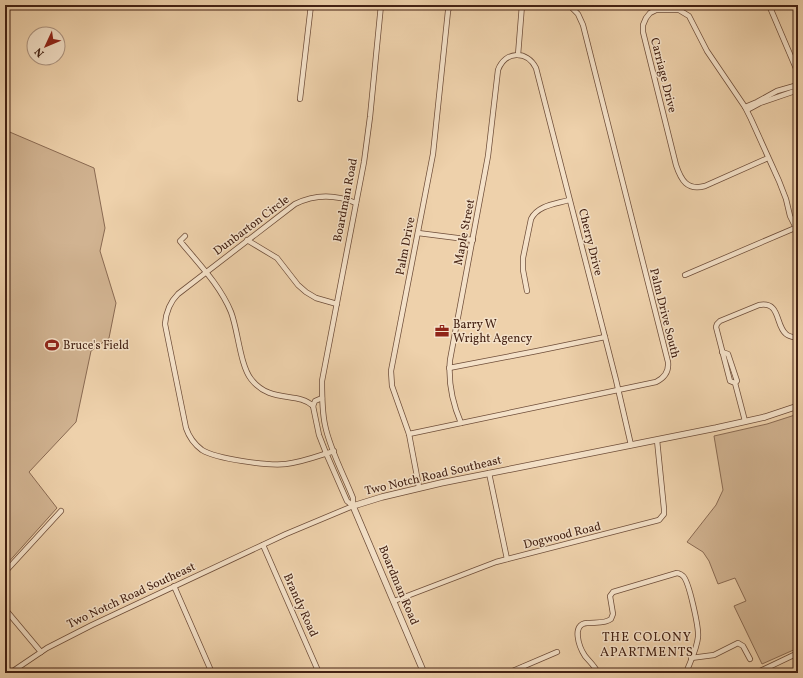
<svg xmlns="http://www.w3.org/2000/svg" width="803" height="678" font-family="Vollkorn,serif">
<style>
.green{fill:#d1b391;stroke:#8a6a52}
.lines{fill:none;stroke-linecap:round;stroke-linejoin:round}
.minor-casing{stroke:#6e4d39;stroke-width:6}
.tertiary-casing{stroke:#6e4d39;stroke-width:7}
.minor{stroke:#f4e1c8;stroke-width:4.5}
.tertiary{stroke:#f4e1c8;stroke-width:5.5}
.labels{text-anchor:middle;stroke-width:3;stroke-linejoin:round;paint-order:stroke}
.street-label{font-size:12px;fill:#432113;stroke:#f4e1c8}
.poi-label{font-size:12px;fill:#432113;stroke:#f4e1c8;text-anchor:start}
.neighbourhood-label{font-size:13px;letter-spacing:1px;fill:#432113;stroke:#f4e1c8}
</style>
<rect width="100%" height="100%" fill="#eed1ab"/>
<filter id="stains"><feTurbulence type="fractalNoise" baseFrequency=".005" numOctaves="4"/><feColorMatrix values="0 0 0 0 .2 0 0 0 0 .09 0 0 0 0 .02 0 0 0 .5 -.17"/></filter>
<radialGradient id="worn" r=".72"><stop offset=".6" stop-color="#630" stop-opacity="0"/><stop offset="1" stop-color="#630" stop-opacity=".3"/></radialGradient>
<g class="green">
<path d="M 5,130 L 94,168 L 105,228 L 100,251 L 116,303 L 109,338 L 91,351 L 76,422 L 29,472 L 57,508 L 5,566 Z"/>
<path d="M 798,414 L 798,648 L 762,664 L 734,606 L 746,601 L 735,578 L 718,584 L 709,561 L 703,552 L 687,542 L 716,505 L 723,490 L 714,436 L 767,424 Z"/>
</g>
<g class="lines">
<defs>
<g id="minor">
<path d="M 769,5 L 798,73"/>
<path d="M 518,55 L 522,5"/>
<path d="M 300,99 L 311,5"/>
<path d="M 745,107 L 757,102 L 777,91 L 798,85"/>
<path d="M 747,110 L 760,103 L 798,90"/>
<path d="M 768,158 L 705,186 C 687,191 681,180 676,165 L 643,32 L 643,25 L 646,18 L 650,13 L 656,10 L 679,10 L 689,16 L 707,51 L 745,107 L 751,119 L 779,181 L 786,199 L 790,216 L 798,232"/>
<path d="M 418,233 L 473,240"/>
<path d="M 185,236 L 180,241 C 198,263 220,285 231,312 C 238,330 240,365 251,379 C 270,404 298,391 313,406"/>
<path d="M 247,240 L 277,258 L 298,285 L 306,292 L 316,298 L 337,304"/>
<path d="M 685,275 L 795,228"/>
<path d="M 527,291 L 523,270 L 523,258 L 531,219 C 538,205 556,204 569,200"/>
<path d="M 722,352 L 728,354 L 737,381 L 735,383"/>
<path d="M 449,368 L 537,351 L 605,337"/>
<path d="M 322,398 L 315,401 L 313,406 L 319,435 L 326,453 L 347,501 L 353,506"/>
<path d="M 745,421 L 735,383 L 730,381 L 716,327 L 717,324 L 720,321 L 759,305 C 781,301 775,325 786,334 C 789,337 794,337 798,338"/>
<path d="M 461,423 C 452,402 448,382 450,360 L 488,156 L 498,70 C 505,51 527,50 536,68 L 616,380 L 631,445"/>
<path d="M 409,434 L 656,382 C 664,378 669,371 668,362 L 583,25 L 578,14 L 569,5"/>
<path d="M 334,451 C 318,456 303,462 286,464 C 268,466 217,459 202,450 C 194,444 189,437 186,428 L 165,324 C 166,312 170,302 178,294 L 295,204 C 315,194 335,194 356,203"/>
<path d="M 489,473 L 507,559"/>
<path d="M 419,487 L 409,434 L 392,386 L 391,371 L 433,154 L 448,11 L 450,5"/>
<path d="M 353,506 L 353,498 C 344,475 330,450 325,425 C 322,411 322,396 322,381 L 364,162 L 370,117 L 381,5"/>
<path d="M 263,545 L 319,673"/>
<path d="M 5,572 L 61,511"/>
<path d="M 174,586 L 212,673"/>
<path d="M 394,601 L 496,562 L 659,520 L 664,514 L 664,509 L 657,440"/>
<path d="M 5,609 L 41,652"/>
<path d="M 691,658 L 714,655 L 738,643 L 743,646 L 750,659"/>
<path d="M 523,667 L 525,673"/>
<path d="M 10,673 L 47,648 L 92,625 L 286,534 L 353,506"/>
<path d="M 508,673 L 557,652"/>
<path d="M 598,673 C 595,666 590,662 585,656 C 579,647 571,624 587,623 C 595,622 605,624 611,619 L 613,614 L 610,596 L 613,592 L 677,573 C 680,574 681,574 683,576 C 689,581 699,628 698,637 C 697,649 690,662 686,673"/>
<path d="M 756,673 L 798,653"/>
</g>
<path id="tertiary" d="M 424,673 L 353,506 L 382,497 L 441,483 L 716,428 L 765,417 L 798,406"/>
</defs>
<use href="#minor" class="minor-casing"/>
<use href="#tertiary" class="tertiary-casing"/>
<use href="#minor" class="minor"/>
<use href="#tertiary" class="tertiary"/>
</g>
<defs>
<symbol id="office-bare" viewBox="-9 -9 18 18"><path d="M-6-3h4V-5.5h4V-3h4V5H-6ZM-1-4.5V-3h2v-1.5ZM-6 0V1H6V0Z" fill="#8f2418" stroke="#f4e1c8" stroke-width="2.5" paint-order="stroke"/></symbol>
<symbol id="stadium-bare" viewBox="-9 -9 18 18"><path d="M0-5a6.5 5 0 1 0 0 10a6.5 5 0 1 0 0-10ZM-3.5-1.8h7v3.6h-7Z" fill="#8f2418" stroke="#f4e1c8" stroke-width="2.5" paint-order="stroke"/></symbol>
</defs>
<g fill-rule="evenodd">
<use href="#office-bare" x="432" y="321" width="20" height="20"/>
<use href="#stadium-bare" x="42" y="335" width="20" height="20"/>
</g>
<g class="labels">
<g class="street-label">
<text transform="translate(664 75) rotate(76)" y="4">Carriage Drive</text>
<text transform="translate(345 200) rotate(-79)" y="4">Boardman Road</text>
<text transform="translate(251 225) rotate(-37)" y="4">Dunbarton Circle</text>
<text transform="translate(464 232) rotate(-79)" y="4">Maple Street</text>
<text transform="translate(591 242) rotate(76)" y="4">Cherry Drive</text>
<text transform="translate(405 246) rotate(-79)" y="4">Palm Drive</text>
<text transform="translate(665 313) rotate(76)" y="4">Palm Drive South</text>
<text transform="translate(433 475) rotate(-13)" y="4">Two Notch Road Southeast</text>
<text transform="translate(562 535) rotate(-14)" y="4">Dogwood Road</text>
<text transform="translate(399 585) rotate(67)" y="4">Boardman Road</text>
<text transform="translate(131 595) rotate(-25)" y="4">Two Notch Road Southeast</text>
<text transform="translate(301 605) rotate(66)" y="4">Brandy Road</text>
</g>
<g class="poi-label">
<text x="453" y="328">Barry W<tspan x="453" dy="14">Wright Agency</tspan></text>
<text x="63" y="349">Bruce's Field</text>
</g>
<g class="neighbourhood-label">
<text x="647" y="641">THE COLONY<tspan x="647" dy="15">APARTMENTS</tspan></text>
</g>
</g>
<rect width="803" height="678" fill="none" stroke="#eed1ab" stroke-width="20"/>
<rect x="6" y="6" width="791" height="666" fill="none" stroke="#432113" stroke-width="2"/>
<rect x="10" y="10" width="783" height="658" fill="none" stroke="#432113"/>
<g transform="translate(46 46) rotate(226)"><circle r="19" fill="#f4e1c8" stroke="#ad9480"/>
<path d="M0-3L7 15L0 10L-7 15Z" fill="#8f2418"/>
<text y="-6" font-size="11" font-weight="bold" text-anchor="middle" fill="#432113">N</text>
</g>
<rect width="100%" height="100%" filter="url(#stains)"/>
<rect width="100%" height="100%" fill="url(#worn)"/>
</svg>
